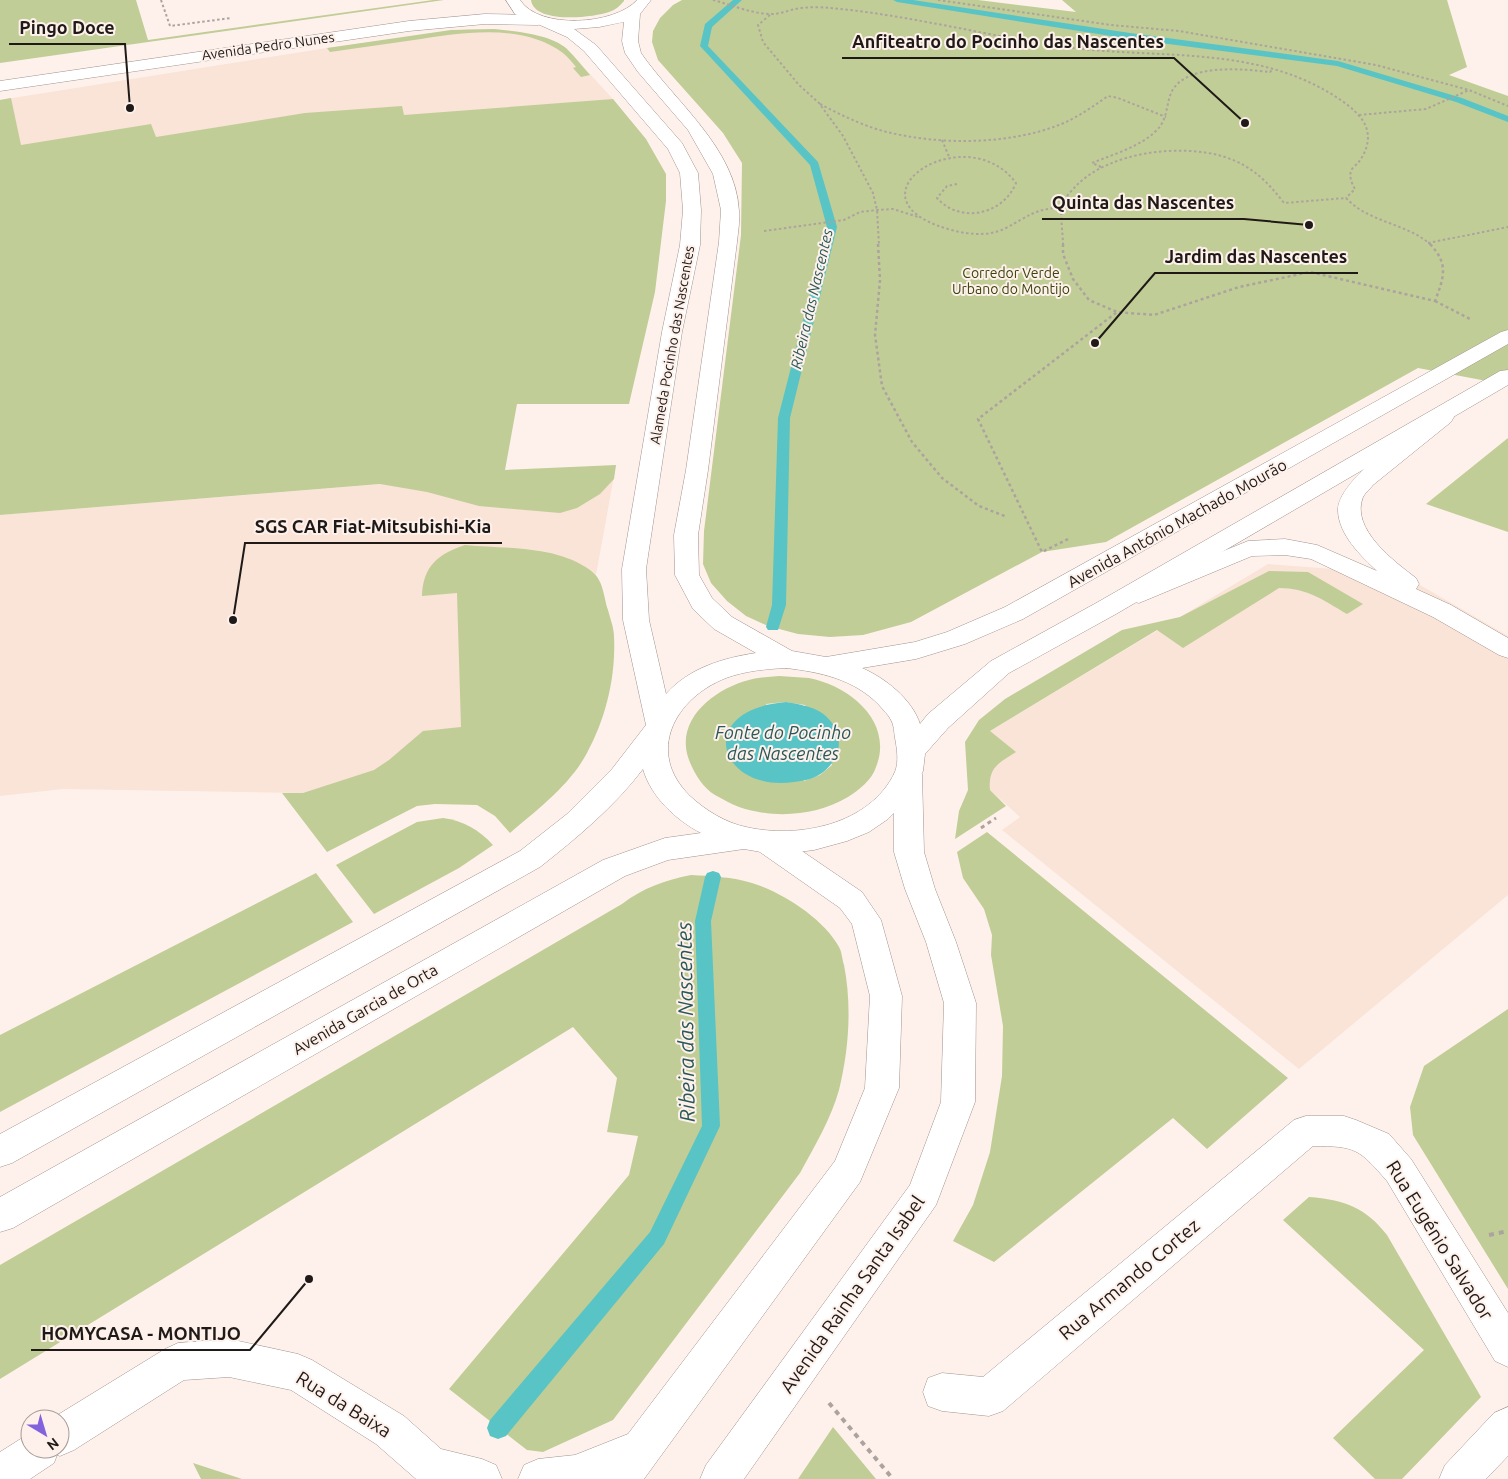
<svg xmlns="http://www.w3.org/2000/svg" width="1508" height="1479" font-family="Ubuntu,sans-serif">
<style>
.built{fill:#fae3d7}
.green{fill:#c1cd96;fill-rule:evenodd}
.water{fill:#59c4c5}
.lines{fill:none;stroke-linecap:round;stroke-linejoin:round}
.stream{fill:#59c4c5;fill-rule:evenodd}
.service-casing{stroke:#a1938c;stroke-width:1}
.minor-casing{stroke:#a1938c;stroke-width:1}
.tertiary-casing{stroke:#a1938c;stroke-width:1}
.secondary-casing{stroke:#a1938c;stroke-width:1}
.path-far3{stroke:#ada39e;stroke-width:2;stroke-dasharray:2.5 2.5;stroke-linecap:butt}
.path-far2{stroke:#ada39e;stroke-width:2.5;stroke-dasharray:3 3;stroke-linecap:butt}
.path-far1{stroke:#ada39e;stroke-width:3;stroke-dasharray:4 4;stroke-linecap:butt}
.path{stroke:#ada39e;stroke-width:4;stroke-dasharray:5 5;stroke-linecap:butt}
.service{fill:#fff;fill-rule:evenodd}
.minor{fill:#fff;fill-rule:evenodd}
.tertiary{fill:#fff;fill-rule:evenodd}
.secondary{fill:#fff;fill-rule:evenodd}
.labels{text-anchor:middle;stroke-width:4;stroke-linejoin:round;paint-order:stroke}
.far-street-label{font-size:14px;fill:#1f1a17;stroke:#fef1eb}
.far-park-label{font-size:14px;fill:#3b440c;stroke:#fef1eb}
.far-water-label{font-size:15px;font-style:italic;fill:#295859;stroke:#fef1eb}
.street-label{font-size:16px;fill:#1f1a17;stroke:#fef1eb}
.water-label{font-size:18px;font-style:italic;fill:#295859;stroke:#fef1eb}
.near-street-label{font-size:19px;fill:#1f1a17;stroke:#fef1eb}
.near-water-label{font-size:21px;font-style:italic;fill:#295859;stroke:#fef1eb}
.leader{fill:none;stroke:#1f1a17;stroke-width:2}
.callout-dot{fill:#1f1a17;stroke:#fef1eb;stroke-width:2}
.callout-label{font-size:18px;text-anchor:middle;font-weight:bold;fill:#1f1a17;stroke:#fef1eb;stroke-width:4;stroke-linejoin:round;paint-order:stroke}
</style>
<rect width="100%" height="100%" fill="#fef1eb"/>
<g class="built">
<path d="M 469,29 L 514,31 L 555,42 L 566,48 L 613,99 L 0,157 L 0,100 L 327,48 Z"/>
<path d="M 616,465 L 596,575 L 590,570 L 554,773 L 303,793 L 63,789 L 0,796 L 0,515 Z"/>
<path d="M 1268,564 L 1401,574 L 1508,636 L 1508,895 L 1299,1069 L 1002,830 L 1020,817 L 990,790 L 986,750 L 990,731 Z"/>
</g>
<g class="green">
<path d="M 0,0 L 136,0 L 148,40 L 433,0 L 444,0 L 0,63 Z"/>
<path d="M 531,0 L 624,0 L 624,1 C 620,6 615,10 609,12 C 592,18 534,24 531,0 Z"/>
<path d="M 682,0 L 978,0 L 1076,12 L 1062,0 L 1447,0 L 1467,67 L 1449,75 L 1508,96 L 1508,385 L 1418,368 L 1106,542 L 1042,552 L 911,622 L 863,635 L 830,637 L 798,634 L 768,626 L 746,616 L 727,601 L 711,583 L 703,564 L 704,531 L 741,235 L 742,163 L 723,133 L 658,60 L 652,42 L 653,31 L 660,18 L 673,5 Z"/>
<path d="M 493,29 C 514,31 551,34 567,49 C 575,57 583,67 590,75 L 581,77 L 573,68 L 576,67 C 572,62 568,57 563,53 C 522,22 460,33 414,40 C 386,44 358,48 330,52 L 327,48 L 451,30 Z"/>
<path d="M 11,98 L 21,145 L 151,124 L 156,137 L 305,113 L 402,106 L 404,115 L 613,99 L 646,139 L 666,174 L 666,201 L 655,292 L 629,404 L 517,404 L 505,470 L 616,465 L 614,479 L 600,494 L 577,508 L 560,513 L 479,506 L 427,492 L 380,484 L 0,515 L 0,100 Z"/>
<path d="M 1508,438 L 1508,532 L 1426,504 Z"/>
<path d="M 465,545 C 505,549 556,545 590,570 C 604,580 603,595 608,610 C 610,618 614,628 614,636 C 616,677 606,718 587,753 C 570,785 537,810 510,833 L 495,816 L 477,805 L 435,804 L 417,806 L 327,852 L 282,793 L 303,793 L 374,770 L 389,760 L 423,731 L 461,727 L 457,593 L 422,596 C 423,566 438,554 465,545 Z"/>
<path d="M 1269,571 L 1308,572 L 1363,604 L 1347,614 C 1323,600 1307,588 1279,588 L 1183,648 L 1157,630 L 990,731 L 1016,752 C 999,763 988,767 990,790 L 1006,806 L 955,839 L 959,811 L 968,790 L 965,742 L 979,720 L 1005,699 L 1122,630 L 1180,617 Z"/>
<path d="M 779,676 C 789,677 799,677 809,678 C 850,686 894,722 876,767 C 872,780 859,790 848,797 C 816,816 774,819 739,807 C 731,804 723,799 715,795 C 703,788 694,773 689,760 C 674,720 714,689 749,680 C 758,677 769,677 779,676 ZM 785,702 L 805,705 L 832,765 L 820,775 L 804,781 L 766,704 Z"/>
<path d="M 443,818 C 464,821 478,829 493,845 L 459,868 L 374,914 L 336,865 L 417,822 Z"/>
<path d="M 987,832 L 1288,1078 L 1207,1149 L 1173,1118 L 994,1262 L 953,1241 L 973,1205 L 990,1152 L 1002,1076 L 1003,1026 L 991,955 L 992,935 L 984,909 L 963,878 L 957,852 Z"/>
<path d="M 316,873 L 353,922 L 0,1112 L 0,1035 Z"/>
<path d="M 691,875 C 712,876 732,877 752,883 C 782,892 824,919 839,947 C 842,952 842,959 844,965 C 852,1006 849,1049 839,1090 C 831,1119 814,1147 800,1173 L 613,1420 L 543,1452 L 527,1450 L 449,1389 L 629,1175 L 638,1136 L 607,1132 L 617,1078 L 573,1027 L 0,1379 L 0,1265 L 622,904 C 643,888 665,880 691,875 Z"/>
<path d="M 1508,1009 L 1508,1289 L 1413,1135 L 1410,1107 L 1424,1066 Z"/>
<path d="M 1309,1197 C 1345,1200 1365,1207 1387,1235 L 1481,1397 L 1402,1479 L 1375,1479 L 1333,1438 L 1424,1350 L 1283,1220 Z"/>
<path d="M 833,1427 L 876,1479 L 798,1479 Z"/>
<path d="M 193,1463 L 239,1478 L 242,1479 L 201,1479 Z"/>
</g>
<path class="water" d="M 786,702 C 798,704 811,706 822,713 C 845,730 844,756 822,773 C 814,779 803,781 794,782 C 719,793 692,710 786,702 Z"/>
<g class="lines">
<g class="stream">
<path d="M 733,0 L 742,0 L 712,27 L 708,46 L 818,162 L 837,227 L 790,418 L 786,605 L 778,630 L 768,630 L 766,627 L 772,605 L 778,418 L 827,227 L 810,165 L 700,46 L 705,24 Z"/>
<path d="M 893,0 L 913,0 L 1130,33 L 1338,61 L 1462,98 L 1508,116 L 1508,122 L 1456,102 L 1337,66 L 1130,39 L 897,2 Z"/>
<path d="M 713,871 L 719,873 L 721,877 L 711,921 L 720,1126 L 664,1244 L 506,1436 L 498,1439 L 490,1436 L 487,1428 L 490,1420 L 650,1232 L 702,1126 L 695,921 L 705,877 L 707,873 Z"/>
</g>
<defs>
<path id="service" d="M 1442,603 L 1451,605 L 1508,638 L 1508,658 L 1499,655 L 1433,617 L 1429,611 L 1433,605 Z"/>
<g id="minor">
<path d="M 908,764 L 918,767 L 922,774 L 924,852 L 935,889 L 956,942 L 976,1003 L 975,1102 L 936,1205 L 744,1479 L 700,1479 L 706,1465 L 910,1185 L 941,1102 L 944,1003 L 926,942 L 905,889 L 894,852 L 894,774 L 898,767 Z"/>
<path d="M 767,831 L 777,834 L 862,892 L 881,920 L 902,996 L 899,1088 L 860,1182 L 644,1479 L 518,1479 L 524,1465 L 538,1459 L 575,1455 L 628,1434 L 835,1161 L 865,1088 L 870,996 L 852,924 L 840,908 L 757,850 L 752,842 L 757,834 Z"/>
<path d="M 1306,1116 L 1344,1116 L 1356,1120 L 1389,1134 L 1411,1159 L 1508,1313 L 1508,1367 L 1495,1361 L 1387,1181 C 1359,1149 1356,1146 1313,1146 L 1003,1411 L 989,1416 L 942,1411 L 928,1406 L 923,1392 L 928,1378 L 942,1373 L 983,1377 L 1294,1120 Z"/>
<path d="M 229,1339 L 298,1354 L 312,1360 L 404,1416 L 441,1449 L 482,1459 L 496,1465 L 502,1479 L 416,1479 L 376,1444 L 291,1390 L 229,1377 L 184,1380 L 74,1450 L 60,1456 L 57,1455 L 54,1463 L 30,1479 L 0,1479 L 0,1452 L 30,1433 L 30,1449 L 60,1449 L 60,1419 L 51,1419 L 165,1349 L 178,1343 Z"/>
<path d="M 1508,1407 L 1508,1456 L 1486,1479 L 1439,1479 L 1445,1465 L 1494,1413 Z"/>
</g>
<g id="tertiary">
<path d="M 485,14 L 538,15 L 543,17 L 546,20 L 543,23 L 538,25 L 485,24 L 409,31 L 0,91 L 0,81 L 409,21 Z"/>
<path d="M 1443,410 L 1451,412 L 1454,417 L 1451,422 L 1373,485 C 1370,489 1365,493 1363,497 C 1350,529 1395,562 1416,578 L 1419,584 L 1416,589 L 1451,605 L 1455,611 L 1451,617 L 1442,619 L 1433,617 L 1311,559 L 1285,555 L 1252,556 L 1139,603 L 1130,601 L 1126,595 L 1130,589 L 1248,541 L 1285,539 L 1317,545 L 1377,571 C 1361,556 1339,535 1338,511 C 1336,481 1412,430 1435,412 Z"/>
</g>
<path id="secondary" d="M 506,0 L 520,0 C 539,30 615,25 637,0 L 651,0 L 640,14 L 638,41 L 641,53 C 674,101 736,148 739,211 C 740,221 738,232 737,242 L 708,470 L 698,535 L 699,575 L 712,598 L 732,617 L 792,651 L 826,657 L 915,642 L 947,632 L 1005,607 L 1501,332 L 1508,330 L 1508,344 L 1023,619 L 965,644 L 916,659 L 862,668 C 885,678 912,699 920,724 L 928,714 L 991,661 L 1098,602 L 1500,371 L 1508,370 L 1508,385 L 1116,614 L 1009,673 L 948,728 L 925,754 L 923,771 L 905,802 L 888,819 L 869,832 L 847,841 L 814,850 L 790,853 L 767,853 L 744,849 L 668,860 L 625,876 L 13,1228 L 0,1232 L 0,1197 L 603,860 L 665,838 L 701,833 C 676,820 651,797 643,769 C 614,807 578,837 540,867 L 12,1163 L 0,1167 L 0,1134 L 520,851 L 567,814 L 612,769 L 646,725 L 623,620 L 622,569 L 662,332 L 680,245 L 683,210 L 680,173 L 668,149 L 584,51 L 567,37 L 515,14 ZM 624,22 L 622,41 L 625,53 L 638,72 L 688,130 L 713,174 L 721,210 L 719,242 L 686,470 L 674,535 L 675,575 L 693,609 L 714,629 L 756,653 C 723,658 689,668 666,694 L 649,620 L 646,569 L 682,332 L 700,245 L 701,210 L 698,173 L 682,143 L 596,45 L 574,29 L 599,27 ZM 786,668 C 820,672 854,679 879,705 C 883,710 888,714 891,720 C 894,725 894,732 895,738 C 897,749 899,761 895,772 C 870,825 798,839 746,827 C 726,823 705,810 690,796 C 645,752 675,698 726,678 C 745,671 766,669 786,668 Z"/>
</defs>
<use href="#service" class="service-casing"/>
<use href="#minor" class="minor-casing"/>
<use href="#tertiary" class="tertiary-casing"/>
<use href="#secondary" class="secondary-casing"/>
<g class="path-far3">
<path d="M 161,0 L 170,26 L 231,18"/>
<path d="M 713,0 C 732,5 752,14 772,14 C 782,14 791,9 801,8 C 811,7 822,7 831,8 C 908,15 983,35 1059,46 C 1149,60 1246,44 1328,92 C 1340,99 1352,107 1361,118 C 1372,132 1369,149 1358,163 C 1356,165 1352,168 1351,171 C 1349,177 1352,184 1355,189 L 1346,198"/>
<path d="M 938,0 L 1111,25 L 1179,31 L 1376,65 L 1469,90 L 1508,106"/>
<path d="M 770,15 L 758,25 L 763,42 L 799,85 L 819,103 L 843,136 L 873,193 L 877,210 L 879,245"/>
<path d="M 820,104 C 841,115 863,126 887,132 C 940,145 1007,145 1059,125 C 1077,118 1092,107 1108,96 L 1118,98 L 1166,117"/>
<path d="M 1359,115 L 1426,109 L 1469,90"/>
<path d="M 942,140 L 950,159"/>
<path d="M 1101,167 L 1092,163 C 1114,154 1140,147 1157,130 C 1168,119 1166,103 1172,91 C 1187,63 1244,69 1270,72 L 1272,70"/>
<path d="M 957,184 L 947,186 L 937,198 C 960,224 1003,215 1016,183 C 968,118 849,191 936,225 C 957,233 985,239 1006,228 C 1031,215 1032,210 1062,207"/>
<path d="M 764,231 L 844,220 L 860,212 L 877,210 L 893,209 L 918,217"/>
<path d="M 1428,243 L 1508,227"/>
<path d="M 1063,245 C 1063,234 1060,218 1062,207 C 1064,198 1071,191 1077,185 C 1110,152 1180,143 1225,157 C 1252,166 1267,181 1284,203 L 1346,198 C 1369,223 1407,223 1431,245"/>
</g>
<g class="path-far2">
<path d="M 878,244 L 880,280 L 875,335 L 882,386 L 912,442 L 942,478 L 979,506 L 1007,517"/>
<path d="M 1063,244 L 1063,254 L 1073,279 L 1089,300 L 1117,312 L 1154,315 L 1239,287 L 1310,272 L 1435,301"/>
<path d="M 1430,244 C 1449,264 1444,277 1435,301"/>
<path d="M 1435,301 L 1470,319"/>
<path d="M 1068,539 L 1042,552 L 978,419 L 1117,312"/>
</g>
<path class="path-far1" d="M 981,828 L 996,818"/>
<g class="path">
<path d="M 1489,1235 L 1508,1231"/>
<path d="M 829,1403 L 893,1479"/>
</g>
<use href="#service" class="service"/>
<use href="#minor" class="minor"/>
<use href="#tertiary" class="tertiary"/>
<use href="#secondary" class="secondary"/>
</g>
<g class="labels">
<g class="far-street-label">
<text transform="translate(268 46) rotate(-8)" y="5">Avenida Pedro Nunes</text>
<text transform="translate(672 345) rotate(-80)" y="5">Alameda Pocinho das Nascentes</text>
</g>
<g class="far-park-label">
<text x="1011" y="278">Corredor Verde<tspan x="1011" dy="16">Urbano do Montijo</tspan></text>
</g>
<g class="far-water-label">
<text transform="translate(812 299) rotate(-77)" y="5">Ribeira das Nascentes</text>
</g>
<g class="street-label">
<text transform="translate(1177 523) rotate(-29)" y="6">Avenida António Machado Mourão</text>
<text transform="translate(365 1009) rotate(-30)" y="6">Avenida Garcia de Orta</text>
</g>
<g class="water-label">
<text x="783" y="739">Fonte do Pocinho<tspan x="783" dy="21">das Nascentes</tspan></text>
</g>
<g class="near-street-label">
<text transform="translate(1440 1240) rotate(58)" y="7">Rua Eugénio Salvador</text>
<text transform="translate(1129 1279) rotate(-40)" y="7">Rua Armando Cortez</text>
<text transform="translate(852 1294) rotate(-55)" y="7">Avenida Rainha Santa Isabel</text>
<text transform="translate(344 1404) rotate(32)" y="7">Rua da Baixa</text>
</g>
<g class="near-water-label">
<text transform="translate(686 1022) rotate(-91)" y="7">Ribeira das Nascentes</text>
</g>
</g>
<path class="leader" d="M130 108L125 44H9M1245 123L1174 58H842M1309 225L1244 219H1042M1095 343L1155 273H1358M233 620L245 543H502M309 1279L250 1350H31"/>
<g class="callout-dot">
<circle cx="130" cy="108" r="5"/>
<circle cx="1245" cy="123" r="5"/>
<circle cx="1309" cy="225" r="5"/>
<circle cx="1095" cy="343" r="5"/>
<circle cx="233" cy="620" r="5"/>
<circle cx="309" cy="1279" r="5"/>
</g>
<g class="callout-label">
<text x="67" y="34">Pingo Doce</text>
<text x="1008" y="48">Anfiteatro do Pocinho das Nascentes</text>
<text x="1143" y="209">Quinta das Nascentes</text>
<text x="1256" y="263">Jardim das Nascentes</text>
<text x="373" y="533">SGS CAR Fiat-Mitsubishi-Kia</text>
<text x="141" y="1340">HOMYCASA - MONTIJO</text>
</g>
<g transform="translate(45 1434) rotate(142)"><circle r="24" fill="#fef1eb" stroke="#a59b96"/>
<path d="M0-4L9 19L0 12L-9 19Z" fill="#8262dd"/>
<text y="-8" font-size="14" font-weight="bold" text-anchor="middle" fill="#1f1a17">N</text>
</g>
</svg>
